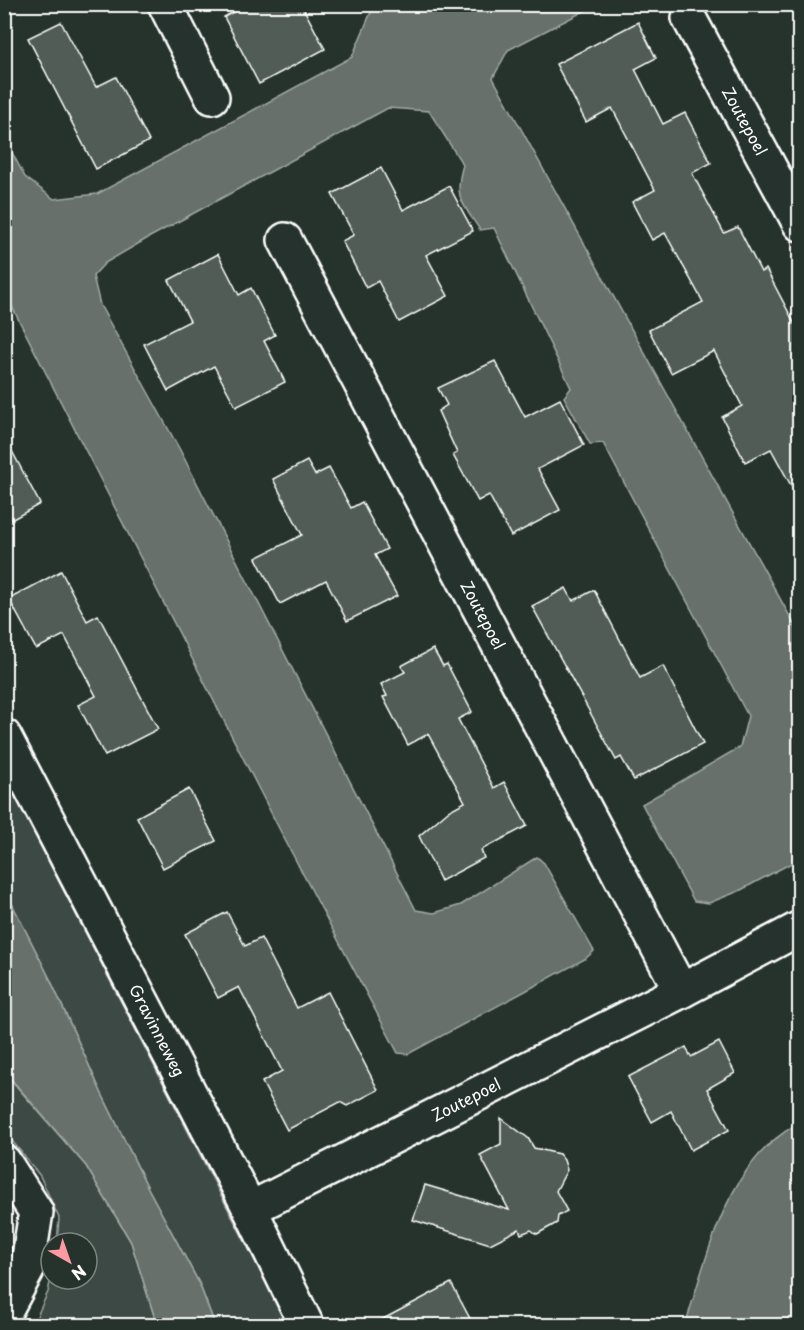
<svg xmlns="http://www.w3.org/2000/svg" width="804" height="1330" font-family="'Playpen Sans',sans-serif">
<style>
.green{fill:#3e4944;stroke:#9ea4a2;stroke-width:1.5}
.water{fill:#67706c;stroke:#a4a9a7;stroke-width:1.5}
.building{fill:#515c57;stroke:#fff;stroke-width:1.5}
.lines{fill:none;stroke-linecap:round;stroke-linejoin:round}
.street-casing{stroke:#fff;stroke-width:38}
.street{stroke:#26332d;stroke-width:33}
.labels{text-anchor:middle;stroke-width:5;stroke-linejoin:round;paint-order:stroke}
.street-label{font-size:16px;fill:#fff;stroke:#26332d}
</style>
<rect width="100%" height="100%" fill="#26332d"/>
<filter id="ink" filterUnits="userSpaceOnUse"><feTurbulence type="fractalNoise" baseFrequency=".0167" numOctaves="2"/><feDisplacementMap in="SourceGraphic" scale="12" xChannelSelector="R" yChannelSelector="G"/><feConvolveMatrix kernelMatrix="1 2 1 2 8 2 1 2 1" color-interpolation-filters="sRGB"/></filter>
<g filter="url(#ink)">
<g class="green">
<path d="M 4,775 L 258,1267 L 286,1325 L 215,1325 L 199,1283 L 149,1190 L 101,1092 L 50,979 L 5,890 Z"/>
<path d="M 4,1072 L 86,1166 L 131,1242 L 157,1325 L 33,1325 L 48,1292 L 51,1278 L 87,1279 L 87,1243 L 57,1243 L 59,1218 L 40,1176 L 5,1132 Z"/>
</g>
<g class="water">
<path d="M 374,5 L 596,5 L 508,50 L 493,78 L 799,633 L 799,859 L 739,891 L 709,903 L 694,901 L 642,804 L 740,747 L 748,716 L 603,443 L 590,444 L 564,397 L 571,388 L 494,228 L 480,230 C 463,204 453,198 463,165 L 429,111 L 388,108 L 148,238 L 105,263 L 93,276 L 100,305 L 180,450 L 416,910 L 434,913 L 461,905 L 537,857 L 544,863 L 594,951 L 585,959 L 408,1054 L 398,1053 L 286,842 L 5,293 L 5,139 L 25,177 L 54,199 L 97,194 L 352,57 Z"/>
<path d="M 5,890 L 50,979 L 101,1092 L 149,1190 L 199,1283 L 215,1325 L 157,1325 L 131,1242 L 86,1166 L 5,1072 Z"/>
<path d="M 799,1123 L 799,1325 L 685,1325 C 709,1252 726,1162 799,1123 Z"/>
</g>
<g class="building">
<path d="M 248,4 L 301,4 L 325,49 L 259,84 L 224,17 Z"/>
<path d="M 61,22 L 96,87 L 116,77 L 149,141 L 96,169 L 28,38 Z"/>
<path d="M 638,22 L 656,58 L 635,69 L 663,124 L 685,113 L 711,163 L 692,173 L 724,233 L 738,227 L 761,272 L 766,269 L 800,334 L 800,502 L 771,449 L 745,462 L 722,417 L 742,406 L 714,351 L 671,373 L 649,330 L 703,302 L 665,233 L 652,240 L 632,202 L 655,190 L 612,108 L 586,122 L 556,64 Z"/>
<path d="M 381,168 L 403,210 L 449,186 L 473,231 L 426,255 L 448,296 L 399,322 L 378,281 L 366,288 L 342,241 L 354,235 L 332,194 Z"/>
<path d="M 218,254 L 239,295 L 251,288 L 263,312 L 275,335 L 264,341 L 285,382 L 236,407 L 214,366 L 168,391 L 144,344 L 190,321 L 169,280 Z"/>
<path d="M 495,361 L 525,417 L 560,399 L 584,445 L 538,469 L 560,510 L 511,536 L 489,495 L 478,501 L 453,455 L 457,453 L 438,411 L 447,405 L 438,388 Z"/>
<path d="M 4,436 L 40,504 L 4,524 Z"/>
<path d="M 307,461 L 315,475 L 329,468 L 351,508 L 362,502 L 387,549 L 375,555 L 397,596 L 347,621 L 326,580 L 280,604 L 256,558 L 302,535 L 273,479 Z"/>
<path d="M 61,571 L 87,621 L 98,615 L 158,729 L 105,756 L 78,705 L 96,696 L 64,635 L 36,649 L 9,599 Z"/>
<path d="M 566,588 L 573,601 L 594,590 L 640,678 L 663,666 L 703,744 L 634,780 L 621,757 L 616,760 L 532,606 Z"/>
<path d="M 433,649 L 443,666 L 447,664 L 472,712 L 458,719 L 494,788 L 504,782 L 527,826 L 481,850 L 484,858 L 441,881 L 419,836 L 448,811 L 465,802 L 428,734 L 408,745 L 383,697 L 387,696 L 381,684 L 405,672 L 401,666 Z"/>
<path d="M 189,789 L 216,841 L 163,868 L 137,817 Z"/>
<path d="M 227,912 L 245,946 L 261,938 L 297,1008 L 328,992 L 378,1090 L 347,1106 L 340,1102 L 287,1130 L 262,1082 L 282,1071 L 239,987 L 218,998 L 185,934 Z"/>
<path d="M 719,1042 L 735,1073 L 707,1089 L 729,1130 L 691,1150 L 671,1111 L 652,1122 L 628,1077 L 686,1047 L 691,1057 Z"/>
<path d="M 501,1118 L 528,1138 L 534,1148 L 559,1154 L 564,1160 L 567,1170 L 556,1191 L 567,1211 L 558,1216 L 557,1223 L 537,1234 L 531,1230 L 521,1234 L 519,1229 L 490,1244 L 413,1220 L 425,1185 L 509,1210 L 480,1155 L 501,1144 Z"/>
<path d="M 451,1283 L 474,1326 L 370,1326 Z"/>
</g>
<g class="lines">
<defs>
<g id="street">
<path d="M 165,4 L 212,97"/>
<path id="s1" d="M 689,18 L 800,224"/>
<path id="s2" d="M 285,240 L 681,991"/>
<path id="s3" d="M 4,736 L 250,1209 L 307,1326"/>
<path d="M 4,1162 L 36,1212 L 27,1270 L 4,1313"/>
<path id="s4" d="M 250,1209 L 681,991 L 800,928"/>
</g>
</defs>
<use href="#street" class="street-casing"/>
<use href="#street" class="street"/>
</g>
</g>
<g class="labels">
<g class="street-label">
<text dy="6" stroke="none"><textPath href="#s1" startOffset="117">Zoutepoel</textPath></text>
<text dy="6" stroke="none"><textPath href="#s2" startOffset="424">Zoutepoel</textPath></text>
<text dy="6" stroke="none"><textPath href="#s3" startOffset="332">Gravinneweg</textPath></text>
<text dy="6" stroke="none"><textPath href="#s4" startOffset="242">Zoutepoel</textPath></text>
</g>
</g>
<rect width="804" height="1330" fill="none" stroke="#26332d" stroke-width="24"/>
<rect x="12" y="12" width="780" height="1306" fill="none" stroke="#fff" stroke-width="2" filter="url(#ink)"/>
<g transform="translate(69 1261) rotate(140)"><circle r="28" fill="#26332d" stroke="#7d8581" stroke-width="1.5"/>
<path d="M0-4.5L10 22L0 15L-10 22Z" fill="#ff9aa2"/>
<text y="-9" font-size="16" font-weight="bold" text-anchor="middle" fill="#ffffff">N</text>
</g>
</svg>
